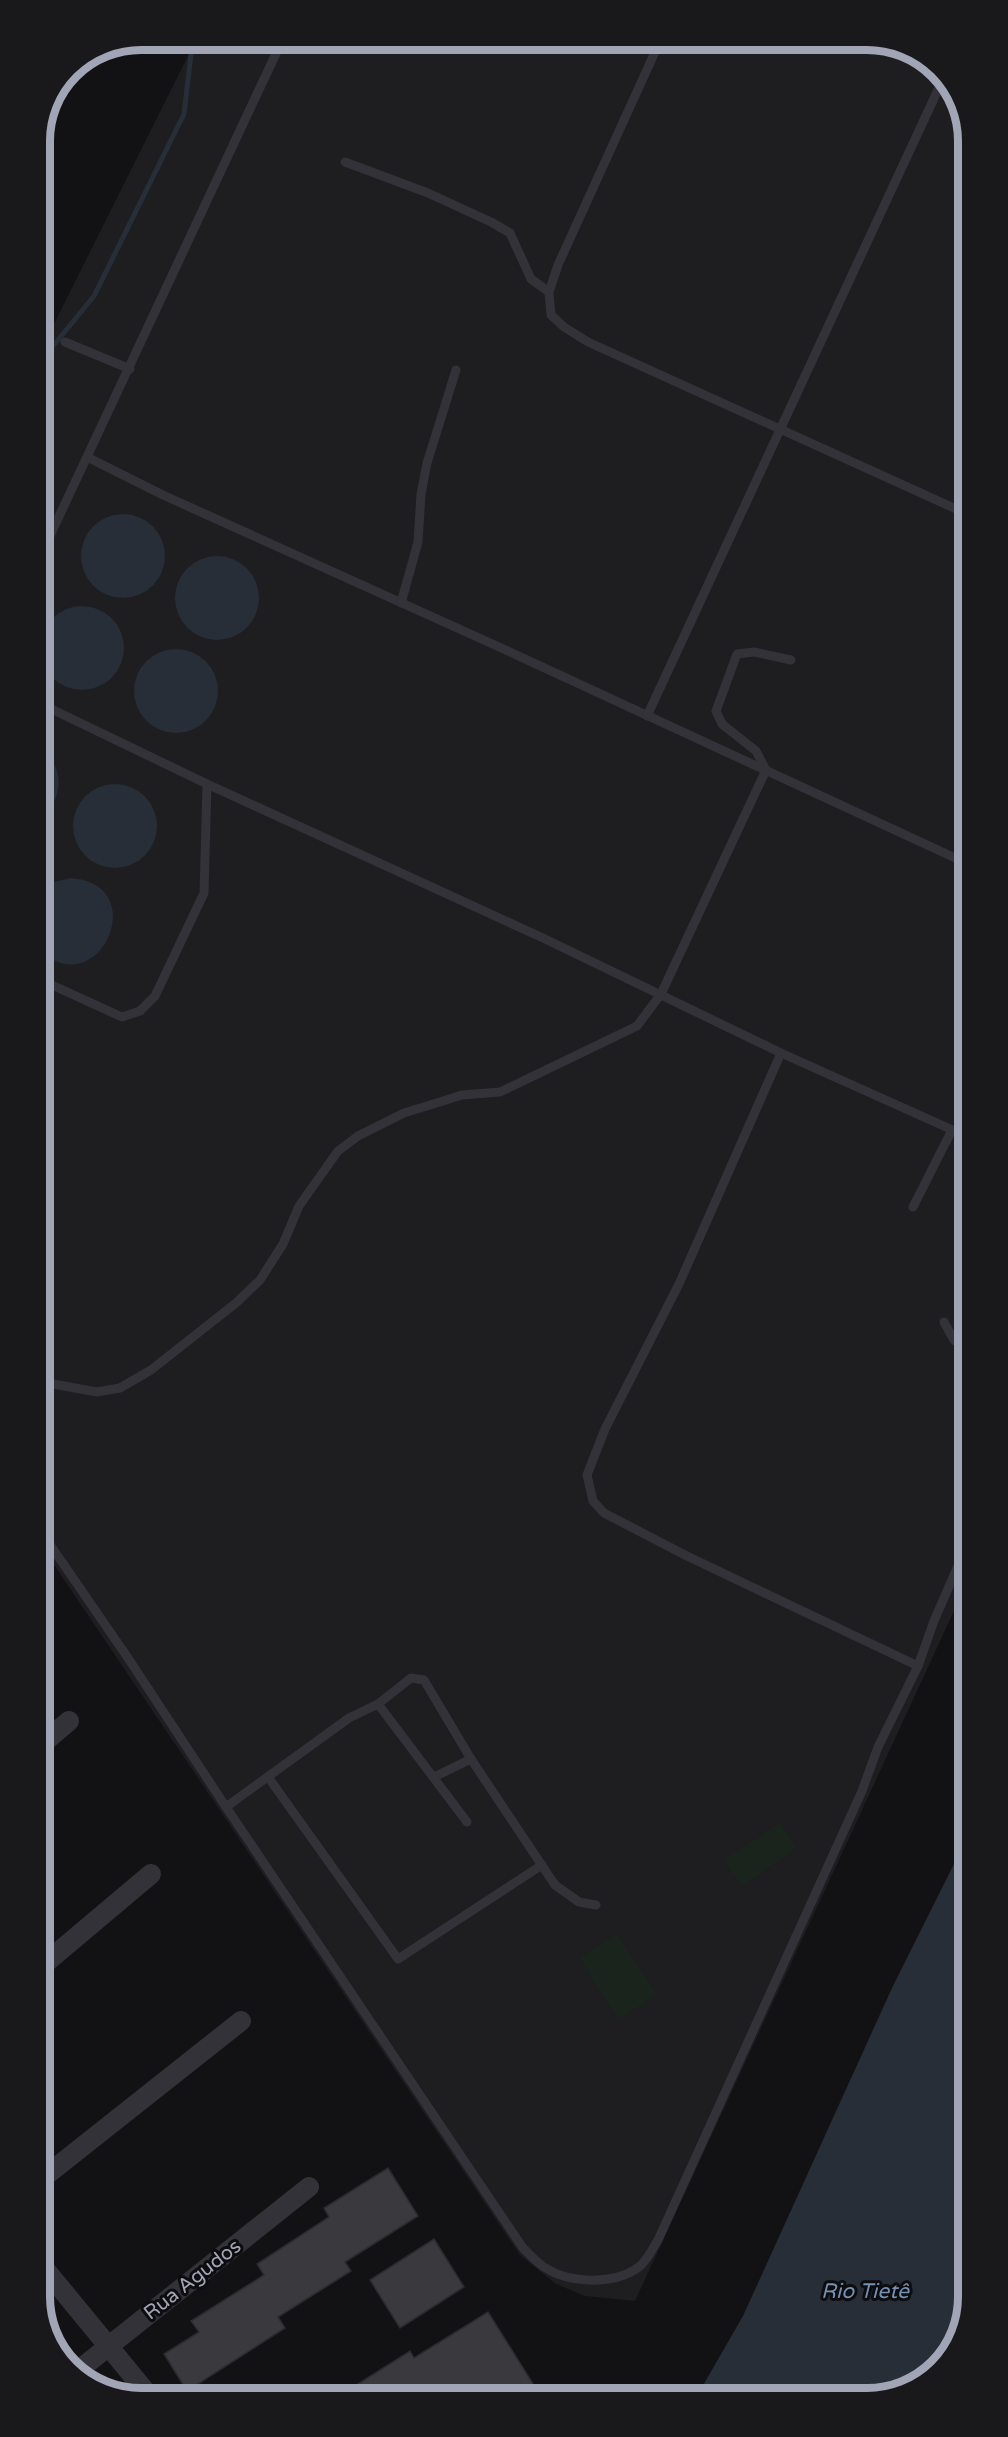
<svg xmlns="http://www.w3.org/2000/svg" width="1008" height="2437" font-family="'Varela Round',sans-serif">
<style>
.built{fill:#1e1d20}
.green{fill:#1b231d}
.water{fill:#272e38}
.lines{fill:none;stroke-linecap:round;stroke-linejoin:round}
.stream{stroke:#272e38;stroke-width:5}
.building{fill:#39393e;stroke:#2c2b2f;stroke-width:1.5}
.lane{stroke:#323238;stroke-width:9}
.street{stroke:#323238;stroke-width:20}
.labels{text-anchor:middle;stroke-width:6;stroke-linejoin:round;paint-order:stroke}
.street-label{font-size:20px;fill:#a2a5b5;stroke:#0d0c0e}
.water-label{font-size:21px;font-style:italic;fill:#768fb3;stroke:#0d0c0e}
.rim{fill:none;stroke:#a2a5b5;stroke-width:8}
</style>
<rect width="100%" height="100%" fill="#121113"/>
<path class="built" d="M 875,39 L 930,60 L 964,108 L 967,1583 L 635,2301 L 585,2296 L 556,2284 L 520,2255 L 42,1547 L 40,352 L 193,46 Z"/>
<g class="green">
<path d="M 780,1823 L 797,1848 L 742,1886 L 724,1860 Z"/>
<path d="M 616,1933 L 657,1995 L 618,2020 L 580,1958 Z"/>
</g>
<g class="water">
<circle cx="123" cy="556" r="42"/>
<circle cx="217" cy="598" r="42"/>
<circle cx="82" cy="648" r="42"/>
<circle cx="176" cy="691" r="42"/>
<path d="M 41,747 C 64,766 65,798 41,817 Z"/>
<circle cx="115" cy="826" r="42"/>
<path d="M 71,878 C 153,884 99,1004 41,951 L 41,891 L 54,882 Z"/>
<path d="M 968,1836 L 969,2297 L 948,2358 L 900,2393 L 698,2394 L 743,2316 L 892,1988 Z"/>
</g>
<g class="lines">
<path class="stream" d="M 40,362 L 94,296 L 184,114 L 192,46"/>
</g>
<g class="building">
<path d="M 388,2168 L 418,2216 L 345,2262 L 351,2271 L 278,2317 L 285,2328 L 187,2391 L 164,2354 L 199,2332 L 191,2321 L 264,2275 L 257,2264 L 329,2217 L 324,2208 Z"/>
<path d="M 434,2239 L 464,2287 L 400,2328 L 370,2280 Z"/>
<path d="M 488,2312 L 540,2395 L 339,2396 L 410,2351 L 414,2358 Z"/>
</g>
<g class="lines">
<g class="lane">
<path d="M 660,41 L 558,265 L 549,292 L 551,315 L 564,327 L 588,342 L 965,513"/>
<path d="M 345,162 L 428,193 L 491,222 L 510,233 L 531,279 L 549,292"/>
<path d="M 65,342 L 130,369"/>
<path d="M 89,458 L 163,495 L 508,651 L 966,863"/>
<path d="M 40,557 L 280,45"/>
<path d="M 401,603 L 418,542 L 421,494 L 427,463 L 456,370"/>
<path d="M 41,704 L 207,784 L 543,938 L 781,1053 L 966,1136"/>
<path d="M 647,716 L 943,79"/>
<path d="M 41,980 L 122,1017 L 140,1011 L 155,996 L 204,893 L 207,784"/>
<path d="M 781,1053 L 679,1284 L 605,1429 L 587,1475 L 593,1501 L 604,1513 L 687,1556 L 918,1666"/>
<path d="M 913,1207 L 952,1130"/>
<path d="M 944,1322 L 954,1340 L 967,1350"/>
<path d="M 42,1382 L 97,1392 L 120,1388 L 151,1370 L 236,1303 L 260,1280 L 283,1244 L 299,1206 L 338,1151 L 358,1136 L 404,1113 L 443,1101 L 462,1095 L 500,1092 L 637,1026 L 661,994 L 766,770 L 756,751 L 722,724 L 716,711 L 737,654 L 754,652 L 791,660"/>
<path d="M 42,1533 L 128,1658 L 226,1807 L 523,2248 C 530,2255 536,2262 544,2267 C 570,2284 614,2285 639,2267 C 647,2261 653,2248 658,2240 L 862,1791 L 878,1747 L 918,1666 L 934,1621 L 967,1545"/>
<path d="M 378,1704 L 411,1678 L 424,1680 L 471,1759 L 555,1885 L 579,1902 L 596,1905"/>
<path d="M 268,1777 L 398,1959 L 542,1865"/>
<path d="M 434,1777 L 471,1759"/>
<path d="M 226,1807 L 349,1718 L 378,1704 L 467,1822"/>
</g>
<g class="street">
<path d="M 43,1743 L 69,1721"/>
<path d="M 43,1965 L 151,1874"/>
<path d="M 44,2177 L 241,2021"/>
<path d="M 44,2268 L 151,2398"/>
<path d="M 75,2373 L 309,2187"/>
</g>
</g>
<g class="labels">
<g class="street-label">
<text transform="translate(192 2279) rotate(-38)" y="7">Rua Agudos</text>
</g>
<g class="water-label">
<text x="865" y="2298">Rio Tietê</text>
</g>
</g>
<path d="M0 0H1008V2437H0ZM141 50H867A91 91 0 0 1 958 141V2297A91 91 0 0 1 867 2388H141A91 91 0 0 1 50 2297V141A91 91 0 0 1 141 50Z" fill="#19181b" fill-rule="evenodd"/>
<path class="rim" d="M141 50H867A91 91 0 0 1 958 141V2297A91 91 0 0 1 867 2388H141A91 91 0 0 1 50 2297V141A91 91 0 0 1 141 50Z"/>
</svg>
